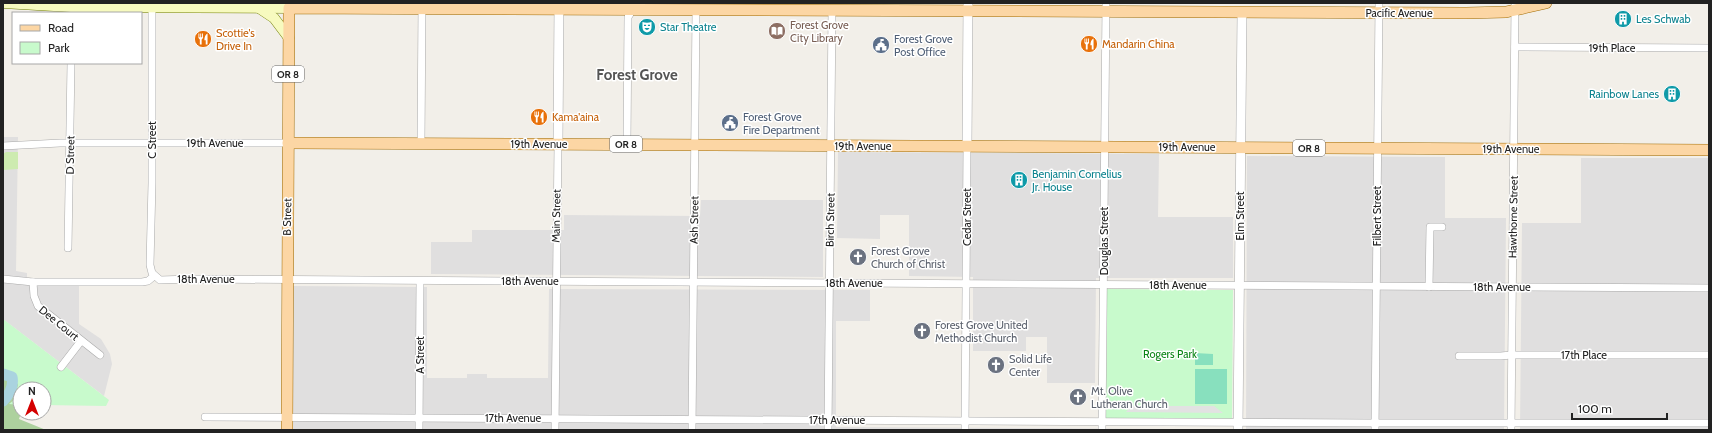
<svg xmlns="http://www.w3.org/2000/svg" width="1712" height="433" font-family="Cabin,sans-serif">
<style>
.residential{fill:#e0dfdf}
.grass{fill:#cdebb0}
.forest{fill:#add19e}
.park{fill:#c8facc}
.pitch{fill:#88e0be}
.parking{fill:#e2e2e2}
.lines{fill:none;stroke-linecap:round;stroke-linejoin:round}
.river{stroke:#aad3df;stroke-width:11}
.minor-casing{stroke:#a9a9a9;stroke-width:8}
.tertiary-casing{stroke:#a9a9a9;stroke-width:10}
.secondary-casing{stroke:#707d05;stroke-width:11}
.primary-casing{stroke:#a06b00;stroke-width:12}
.minor{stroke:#fff;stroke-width:7}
.tertiary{stroke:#fff;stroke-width:9}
.secondary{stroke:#f7fabf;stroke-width:10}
.primary{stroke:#fcd6a4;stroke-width:11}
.labels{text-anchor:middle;stroke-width:3;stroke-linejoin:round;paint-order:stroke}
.shield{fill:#fff;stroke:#646464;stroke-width:1}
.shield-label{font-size:10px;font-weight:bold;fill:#222}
.street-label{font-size:11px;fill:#222;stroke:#fff}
.culture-label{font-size:11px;fill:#0d838f;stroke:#fff;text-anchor:start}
.education-label{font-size:11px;fill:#785e54;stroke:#fff;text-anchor:start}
.food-label{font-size:11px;fill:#c56008;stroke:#fff;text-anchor:start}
.service-label{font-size:11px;fill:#4e5e75;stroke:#fff;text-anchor:start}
.worship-label{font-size:11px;fill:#5b616d;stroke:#fff;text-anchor:start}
.park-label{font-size:11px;fill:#0c8416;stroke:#fff}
.district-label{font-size:15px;font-weight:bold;fill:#555;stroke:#fff}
</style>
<rect width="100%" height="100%" fill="#f2efe9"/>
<g class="residential">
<path d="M 3,137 L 18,137 L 16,271 L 27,273 L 27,284 L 79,285 L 79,324 L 101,339 L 110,354 L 112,364 L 104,396 L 3,319 Z"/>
<path d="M 838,152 L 1159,154 L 1158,217 L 1233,217 L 1233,278 L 1096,278 L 1095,383 L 1047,383 L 1047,337 L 1026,337 L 1026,351 L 973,351 L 973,277 L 909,276 L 909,215 L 880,215 L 880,239 L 837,238 Z"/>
<path d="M 1247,156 L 1445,157 L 1445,218 L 1506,218 L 1504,430 L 1246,430 Z"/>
<path d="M 1581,158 L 1709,158 L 1709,430 L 1520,430 L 1522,223 L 1581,223 Z"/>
<path d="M 701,200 L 823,200 L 823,277 L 431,274 L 431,242 L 472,242 L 472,230 L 564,230 L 564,215 L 700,216 Z"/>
<path d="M 293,286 L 427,287 L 427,378 L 467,378 L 467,374 L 487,374 L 487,378 L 548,378 L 549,289 L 870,290 L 870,321 L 836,321 L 836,427 L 1169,429 L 1169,430 L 293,430 Z"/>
</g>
<path class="grass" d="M 6,152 L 18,152 L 18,169 L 3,170 L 3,154 Z"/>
<path class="forest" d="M 3,335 L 20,389 L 20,413 L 21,413 L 19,419 L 46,430 L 3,430 Z"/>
<g class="park">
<path d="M 1107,289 L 1233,290 L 1232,420 L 1106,419 Z"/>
<path d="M 3,319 L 109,400 L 106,406 L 44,405 L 44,389 L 20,389 L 20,405 L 9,404 L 14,400 L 18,385 L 13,374 L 3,371 Z"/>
</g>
<g class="pitch">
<path d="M 1195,353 L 1213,354 L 1213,365 L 1195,365 Z"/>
<rect x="1195" y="369" width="32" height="35"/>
</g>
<path class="parking" d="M 1131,406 L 1214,406 L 1223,413 L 1126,412 Z"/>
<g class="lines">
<path class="river" d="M 3,374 L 12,377 C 14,386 9,395 3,401"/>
<defs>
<g id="minor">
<path d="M 152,3 L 152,183 L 150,265 L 152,273 L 160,280 L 191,279 L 1709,288"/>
<path d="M 1515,47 L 1709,48"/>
<path d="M 421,144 L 422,3"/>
<path d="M 627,144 L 628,17 L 637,3"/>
<path d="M 3,146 L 60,143 L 288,143"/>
<path d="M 68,248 L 71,63"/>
<path d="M 3,279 L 33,282 L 142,282 L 148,281 L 154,276"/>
<path d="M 33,282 L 34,296 L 38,306 L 100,355"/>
<path d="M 1429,287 L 1430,227 L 1442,227"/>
<path d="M 1459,356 L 1501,356 L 1511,355 L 1709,355"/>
<path d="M 61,367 L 81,341"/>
<path d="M 205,417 L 1368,423 L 1709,423"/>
<path d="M 419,430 L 420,281"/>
<path d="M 555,430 L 558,144"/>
<path d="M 692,430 L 696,10"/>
<path d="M 828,430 L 832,11"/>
<path d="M 965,430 L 967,147"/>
<path d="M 1102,430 L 1106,3"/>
<path d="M 1375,430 L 1379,3"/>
<path d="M 1511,430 L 1515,3"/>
</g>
<g id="tertiary">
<path d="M 558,144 L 559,3"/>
<path d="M 967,147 L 968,3"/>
<path d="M 1238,430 L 1242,13"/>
</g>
<g id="secondary">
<path d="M 3,3 L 71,7 L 289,8"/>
<path d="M 259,8 L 274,18 L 289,38"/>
</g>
<g id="primary">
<path d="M 288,143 L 1709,150"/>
<path d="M 287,430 L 289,8 L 1466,13 L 1506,12 L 1546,3"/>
</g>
</defs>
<use href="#minor" class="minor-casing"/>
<use href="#tertiary" class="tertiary-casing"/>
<use href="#secondary" class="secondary-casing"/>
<use href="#primary" class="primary-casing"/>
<use href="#minor" class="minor"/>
<use href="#tertiary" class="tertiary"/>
<use href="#secondary" class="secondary"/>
<use href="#primary" class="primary"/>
</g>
<defs>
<symbol id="building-disc" viewBox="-11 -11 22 22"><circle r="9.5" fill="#0f9aa8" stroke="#fff"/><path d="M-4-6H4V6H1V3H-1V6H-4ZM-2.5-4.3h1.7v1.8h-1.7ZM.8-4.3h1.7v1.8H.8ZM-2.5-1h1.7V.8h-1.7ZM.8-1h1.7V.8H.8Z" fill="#fff"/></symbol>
<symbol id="theatre-disc" viewBox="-11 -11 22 22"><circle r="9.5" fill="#0f9aa8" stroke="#fff"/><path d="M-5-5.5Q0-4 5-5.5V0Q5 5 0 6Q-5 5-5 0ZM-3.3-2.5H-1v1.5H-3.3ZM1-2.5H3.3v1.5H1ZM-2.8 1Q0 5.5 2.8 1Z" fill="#fff"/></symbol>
<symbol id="library-disc" viewBox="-11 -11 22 22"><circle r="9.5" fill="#8d6e63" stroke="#fff"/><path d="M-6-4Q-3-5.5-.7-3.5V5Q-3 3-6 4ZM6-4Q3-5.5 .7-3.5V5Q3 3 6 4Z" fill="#fff"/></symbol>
<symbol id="restaurant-disc" viewBox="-11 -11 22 22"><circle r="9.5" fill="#e8710a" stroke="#fff"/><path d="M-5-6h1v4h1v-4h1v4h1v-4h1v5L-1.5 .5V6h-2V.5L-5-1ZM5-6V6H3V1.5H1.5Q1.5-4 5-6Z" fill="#fff"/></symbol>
<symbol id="civic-disc" viewBox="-11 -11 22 22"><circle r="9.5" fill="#5c6f8a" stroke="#fff"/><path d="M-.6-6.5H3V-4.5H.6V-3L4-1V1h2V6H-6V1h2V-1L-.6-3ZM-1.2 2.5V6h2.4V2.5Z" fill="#fff"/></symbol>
<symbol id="church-disc" viewBox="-11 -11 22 22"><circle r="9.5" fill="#6b7280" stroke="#fff"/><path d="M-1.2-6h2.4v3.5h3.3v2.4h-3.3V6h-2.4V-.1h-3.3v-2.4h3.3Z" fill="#fff"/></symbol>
</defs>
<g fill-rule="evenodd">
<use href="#building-disc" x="1613" y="9" width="20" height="20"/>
<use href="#theatre-disc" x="637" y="17" width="20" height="20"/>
<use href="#library-disc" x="767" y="21" width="20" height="20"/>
<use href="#restaurant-disc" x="193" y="29" width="20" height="20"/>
<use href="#restaurant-disc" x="1079" y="34" width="20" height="20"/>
<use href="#civic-disc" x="871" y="35" width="20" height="20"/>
<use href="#building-disc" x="1662" y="84" width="20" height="20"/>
<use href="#restaurant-disc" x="529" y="107" width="20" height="20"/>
<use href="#civic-disc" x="720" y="113" width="20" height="20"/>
<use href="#building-disc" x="1009" y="170" width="20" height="20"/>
<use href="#church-disc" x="848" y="247" width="20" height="20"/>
<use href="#church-disc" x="912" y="321" width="20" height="20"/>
<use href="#church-disc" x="986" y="355" width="20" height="20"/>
<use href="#church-disc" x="1068" y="387" width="20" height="20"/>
</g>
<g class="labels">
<g class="shield">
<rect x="272" y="66" width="32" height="16" rx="3"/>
<rect x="610" y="136" width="32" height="16" rx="3"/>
<rect x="1293" y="140" width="32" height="16" rx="3"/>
</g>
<g class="shield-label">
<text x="288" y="78">OR 8</text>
<text x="626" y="148">OR 8</text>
<text x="1309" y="152">OR 8</text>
</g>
<g class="street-label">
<text x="1399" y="17">Pacific Avenue</text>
<text x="1612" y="52">19th Place</text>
<text transform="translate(152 140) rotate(-90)" y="4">C Street</text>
<text x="215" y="147">19th Avenue</text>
<text x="539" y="148">19th Avenue</text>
<text x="863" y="150">19th Avenue</text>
<text x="1187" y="151">19th Avenue</text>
<text x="1511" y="153">19th Avenue</text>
<text transform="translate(70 155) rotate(-89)" y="4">D Street</text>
<text transform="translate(556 216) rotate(-89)" y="4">Main Street</text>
<text transform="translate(1240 216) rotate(-90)" y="4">Elm Street</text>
<text transform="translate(1377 216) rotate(-90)" y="4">Filbert Street</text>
<text transform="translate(287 217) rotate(-89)" y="4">B Street</text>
<text transform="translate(967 217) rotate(-90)" y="4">Cedar Street</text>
<text transform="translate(1513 217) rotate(-89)" y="4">Hawthorne Street</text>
<text transform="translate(694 220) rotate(-89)" y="4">Ash Street</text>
<text transform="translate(830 220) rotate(-89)" y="4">Birch Street</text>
<text transform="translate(1104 241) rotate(-90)" y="4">Douglas Street</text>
<text x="206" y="283">18th Avenue</text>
<text x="530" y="285">18th Avenue</text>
<text x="854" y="287">18th Avenue</text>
<text x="1178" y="289">18th Avenue</text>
<text x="1502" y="291">18th Avenue</text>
<text transform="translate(59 323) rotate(39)" y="4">Dee Court</text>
<text transform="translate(420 355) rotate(-90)" y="4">A Street</text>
<text x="1584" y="359">17th Place</text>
<text x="513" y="422">17th Avenue</text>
<text x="837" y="424">17th Avenue</text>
</g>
<g class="culture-label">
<text x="1636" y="23">Les Schwab</text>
<text x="660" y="31">Star Theatre</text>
<text x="1659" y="98" text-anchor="end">Rainbow Lanes</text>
<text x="1032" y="178">Benjamin Cornelius<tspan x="1032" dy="13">Jr. House</tspan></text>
</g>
<g class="education-label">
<text x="790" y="29">Forest Grove<tspan x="790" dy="13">City Library</tspan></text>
</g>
<g class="food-label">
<text x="216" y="37">Scottie's<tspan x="216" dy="13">Drive In</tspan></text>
<text x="1102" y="48">Mandarin China</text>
<text x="552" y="121">Kama'aina</text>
</g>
<g class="service-label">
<text x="894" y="43">Forest Grove<tspan x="894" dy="13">Post Office</tspan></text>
<text x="743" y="121">Forest Grove<tspan x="743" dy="13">Fire Department</tspan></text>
</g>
<g class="worship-label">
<text x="871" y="255">Forest Grove<tspan x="871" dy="13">Church of Christ</tspan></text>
<text x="935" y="329">Forest Grove United<tspan x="935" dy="13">Methodist Church</tspan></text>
<text x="1009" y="363">Solid Life<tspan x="1009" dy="13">Center</tspan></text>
<text x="1091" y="395">Mt. Olive<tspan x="1091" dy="13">Lutheran Church</tspan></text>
</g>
<g class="park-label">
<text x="1170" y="358">Rogers Park</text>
</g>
<g class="district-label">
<text x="637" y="80">Forest Grove</text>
</g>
</g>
<rect width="1712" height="433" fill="none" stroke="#222222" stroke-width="8"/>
<rect x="12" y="12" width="130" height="52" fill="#ffffff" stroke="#a7a7a7"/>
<rect x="20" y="25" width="20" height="6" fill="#fcd6a4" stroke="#a7a7a7"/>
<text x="48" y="32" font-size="12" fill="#222222">Road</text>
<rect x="20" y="42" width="20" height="12" fill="#c8facc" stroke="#a7a7a7"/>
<text x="48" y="52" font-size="12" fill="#222222">Park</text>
<g transform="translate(32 401)"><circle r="19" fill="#ffffff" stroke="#a7a7a7"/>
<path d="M0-3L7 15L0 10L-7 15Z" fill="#d40000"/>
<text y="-6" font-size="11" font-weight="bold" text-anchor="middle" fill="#222222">N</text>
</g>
<path d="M1572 413v6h95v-6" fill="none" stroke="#222222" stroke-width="2"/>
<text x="1578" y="413" font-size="12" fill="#222222" stroke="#ffffff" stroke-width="3" paint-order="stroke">100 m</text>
</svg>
